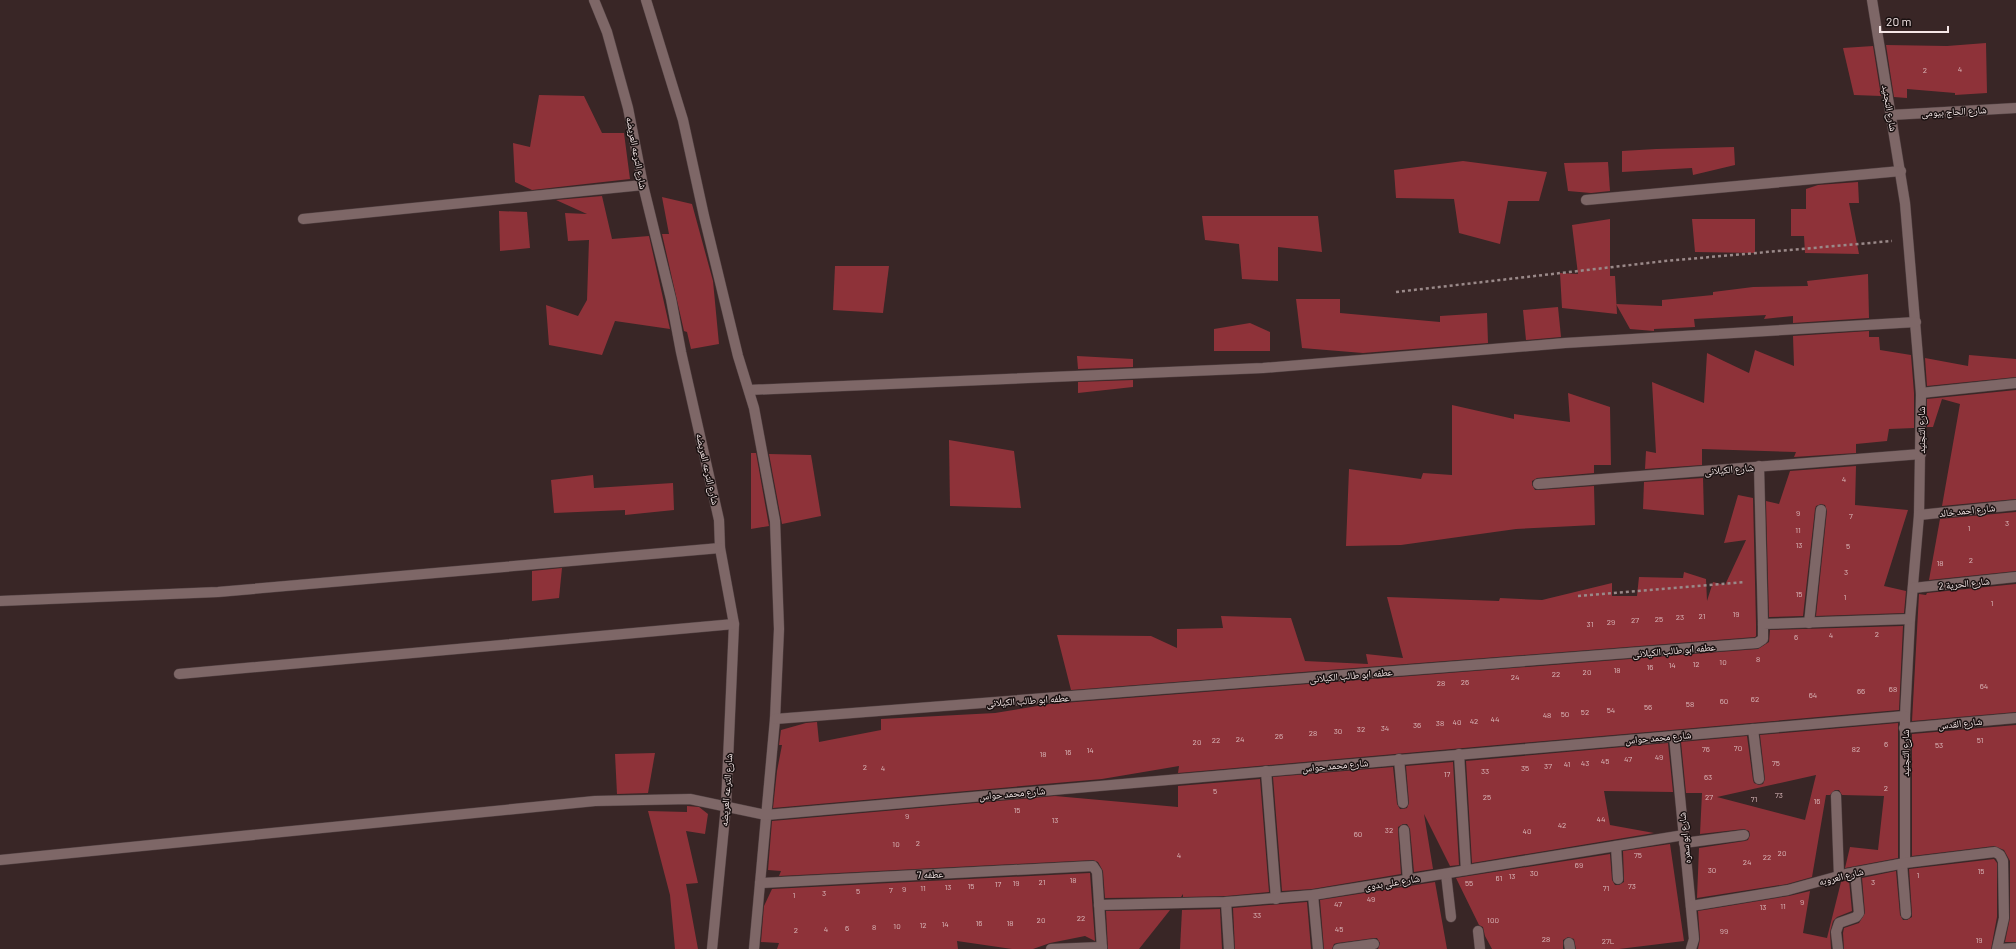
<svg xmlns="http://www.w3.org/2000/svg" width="2016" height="949" font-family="Barlow,'Noto Naskh Arabic',sans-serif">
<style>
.building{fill:#8e3239;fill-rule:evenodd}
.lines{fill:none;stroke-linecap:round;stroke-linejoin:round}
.minor-casing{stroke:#524243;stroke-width:11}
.path{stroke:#9a8989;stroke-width:2.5;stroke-dasharray:3 3;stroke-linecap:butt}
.minor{stroke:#7e6767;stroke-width:10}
.labels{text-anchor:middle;stroke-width:3;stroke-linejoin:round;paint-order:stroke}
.number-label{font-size:8px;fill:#dbbabc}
.street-label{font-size:10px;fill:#f5e7e7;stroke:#1a1111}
</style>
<rect width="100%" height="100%" fill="#392626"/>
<g class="building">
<path d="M 1986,43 L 1987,93 L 1955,95 L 1955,93 L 1907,89 L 1907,98 L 1894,97 L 1886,45 L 1947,46 Z"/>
<path d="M 1873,46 L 1881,96 L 1854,95 L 1843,48 Z"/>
<path d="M 539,95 L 584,96 L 602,133 L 624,133 L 630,179 L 532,190 L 515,182 L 513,143 L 530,147 Z"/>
<path d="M 1734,147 L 1735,165 L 1693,175 L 1692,168 L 1622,172 L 1622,151 L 1656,149 Z"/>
<path d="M 1463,161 L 1547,172 L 1539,201 L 1508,201 L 1500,244 L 1459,233 L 1454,199 L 1396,198 L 1394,170 Z"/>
<path d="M 1608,162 L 1610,191 L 1591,193 L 1568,191 L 1564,163 Z"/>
<path d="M 1858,182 L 1859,203 L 1849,203 L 1859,254 L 1805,253 L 1804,236 L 1791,236 L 1791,209 L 1806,209 L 1806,189 L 1818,185 Z"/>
<path d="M 602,196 L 612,239 L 649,236 L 670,329 L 615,321 L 602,355 L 549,345 L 546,305 L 578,316 L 587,300 L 589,240 L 568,241 L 565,213 L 587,214 L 556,200 Z"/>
<path d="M 662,197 L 692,204 L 713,281 L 719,344 L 691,349 L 687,332 L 684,331 L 662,234 L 669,234 Z"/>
<path d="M 499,211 L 527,212 L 530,248 L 500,251 Z"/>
<path d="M 1202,216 L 1318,216 L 1322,252 L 1278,247 L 1278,281 L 1242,279 L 1239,244 L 1205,240 Z"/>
<path d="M 1610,219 L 1610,276 L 1615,276 L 1617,314 L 1562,308 L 1560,273 L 1578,274 L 1572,225 Z"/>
<path d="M 1692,219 L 1755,219 L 1755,253 L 1695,252 Z"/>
<path d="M 835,266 L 889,266 L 883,313 L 833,310 Z"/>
<path d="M 1868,274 L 1869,318 L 1793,323 L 1793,316 L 1764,319 L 1766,315 L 1694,319 L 1695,327 L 1654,329 L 1654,331 L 1630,329 L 1616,304 L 1662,306 L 1662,300 L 1713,295 L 1713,292 L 1753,287 L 1808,286 L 1807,281 Z"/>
<path d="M 1296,299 L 1340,299 L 1340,313 L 1440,322 L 1440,316 L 1487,313 L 1488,343 L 1363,353 L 1302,348 Z"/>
<path d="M 1558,307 L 1561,337 L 1526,340 L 1523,310 Z"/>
<path d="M 1250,323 L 1270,332 L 1270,351 L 1214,351 L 1214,329 Z"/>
<path d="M 1869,331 L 1869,337 L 1879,337 L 1880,350 L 1911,355 L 1914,393 L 1914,428 L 1889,429 L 1887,441 L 1856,444 L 1856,453 L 1794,457 L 1796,452 L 1702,449 L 1702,465 L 1645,469 L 1646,451 L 1656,453 L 1652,382 L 1704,403 L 1707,353 L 1749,373 L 1755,350 L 1794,366 L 1793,336 Z"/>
<path d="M 1969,355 L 2016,359 L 2016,377 L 1927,386 L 1925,358 L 1968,366 Z"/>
<path d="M 1077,356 L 1133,359 L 1133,367 L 1078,369 Z"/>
<path d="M 1133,380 L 1133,387 L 1078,393 L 1078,382 Z"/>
<path d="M 2016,390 L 2016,499 L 1942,506 L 1960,404 L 1942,399 L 1933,427 L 1927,427 L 1927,399 Z"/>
<path d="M 1568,393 L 1610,407 L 1611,465 L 1594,465 L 1594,473 L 1537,478 L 1532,481 L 1532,485 L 1535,490 L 1539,490 L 1594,486 L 1595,525 L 1516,529 L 1401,545 L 1346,546 L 1349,469 L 1421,479 L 1423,473 L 1452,475 L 1452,405 L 1514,419 L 1514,414 L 1570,422 Z"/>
<path d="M 949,440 L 1014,451 L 1021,508 L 950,506 Z"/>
<path d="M 751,453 L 756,453 L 769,526 L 751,529 Z"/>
<path d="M 769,454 L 811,455 L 821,516 L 782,524 Z"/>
<path d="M 1856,466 L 1855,505 L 1908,510 L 1884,586 L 1906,591 L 1904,613 L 1816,616 L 1827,511 L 1825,505 L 1821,504 L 1816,506 L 1815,509 L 1803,616 L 1769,617 L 1766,501 L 1779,504 L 1790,471 Z"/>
<path d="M 593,475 L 594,488 L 673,483 L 674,510 L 625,515 L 625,510 L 554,513 L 551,480 Z"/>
<path d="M 1703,478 L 1704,515 L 1643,509 L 1644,482 Z"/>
<path d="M 1738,495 L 1753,498 L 1756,624 L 1756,636 L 1755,637 L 1071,690 L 1057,635 L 1151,636 L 1177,648 L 1177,629 L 1223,628 L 1221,616 L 1291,618 L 1305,661 L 1368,664 L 1366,654 L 1403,658 L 1387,597 L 1499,601 L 1500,598 L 1542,600 L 1612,583 L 1612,596 L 1637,596 L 1639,577 L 1683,578 L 1684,572 L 1706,579 L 1707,601 L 1713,582 L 1725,585 L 1746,540 L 1724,543 Z"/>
<path d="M 2016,512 L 2016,571 L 1929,580 L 1940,519 Z"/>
<path d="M 562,568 L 559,598 L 532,601 L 532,571 Z"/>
<path d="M 2016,584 L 2016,712 L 1912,721 L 1919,594 L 1926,595 L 1927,593 Z"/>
<path d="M 1903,626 L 1899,710 L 1178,773 L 1179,766 L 1102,779 L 773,808 L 777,771 L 782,745 L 779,745 L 781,730 L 806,723 L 817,722 L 819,742 L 881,730 L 881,719 L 995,713 L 1050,704 L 1758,649 L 1769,642 L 1770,630 Z"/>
<path d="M 1898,723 L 1898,858 L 1845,868 L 1850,847 L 1878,850 L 1884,796 L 1842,795 L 1839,790 L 1835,790 L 1830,795 L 1826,795 L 1812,877 L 1787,884 L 1697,898 L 1699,848 L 1745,841 L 1748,840 L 1750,835 L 1749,831 L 1744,829 L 1700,834 L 1702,793 L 1686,793 L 1681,742 L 1747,736 L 1753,780 L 1754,783 L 1759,785 L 1763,784 L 1765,779 L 1760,735 ZM 1816,775 L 1805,820 L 1717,797 Z"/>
<path d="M 2016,725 L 2016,942 L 2005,942 L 2010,918 L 2010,861 L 2004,850 L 1994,846 L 1912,856 L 1912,734 Z"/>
<path d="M 1668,743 L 1673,792 L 1604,791 L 1610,825 L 1654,833 L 1472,863 L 1466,761 Z"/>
<path d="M 655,753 L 648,793 L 617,794 L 615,754 Z"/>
<path d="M 1453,762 L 1459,865 L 1450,866 L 1424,814 L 1433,869 L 1414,872 L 1410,829 L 1407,824 L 1403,824 L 1398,827 L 1398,831 L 1401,874 L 1312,889 L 1282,891 L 1273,777 L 1393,767 L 1397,804 L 1400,809 L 1403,809 L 1407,808 L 1409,803 L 1406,766 Z"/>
<path d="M 1260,779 L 1269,892 L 1226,896 L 1183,897 L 1183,894 L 1181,897 L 1105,898 L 1103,871 L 1098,862 L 1093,860 L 779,876 L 781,871 L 768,870 L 772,821 L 1055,796 L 1178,807 L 1178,786 Z"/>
<path d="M 687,806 L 699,807 L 708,814 L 705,834 L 686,831 L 698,883 L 686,884 L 698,949 L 675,949 L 670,895 L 648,811 L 687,812 Z"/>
<path d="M 1670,844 L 1684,941 L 1619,949 L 1576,949 L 1574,939 L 1568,937 L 1563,940 L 1563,949 L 1492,949 L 1485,936 L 1483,927 L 1479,925 L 1456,878 L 1610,854 L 1612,880 L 1615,885 L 1619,885 L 1624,882 L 1624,879 L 1623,851 Z"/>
<path d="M 1994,859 L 1997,863 L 1997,917 L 1991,949 L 1844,949 L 1843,933 L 1844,928 L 1859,923 L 1865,913 L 1862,878 L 1896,871 L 1900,915 L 1903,920 L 1907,920 L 1912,917 L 1912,913 L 1909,869 Z"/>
<path d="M 1090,873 L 1095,941 L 1085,936 L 1050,943 L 1033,949 L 1012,949 L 957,941 L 958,949 L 777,949 L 779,943 L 761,942 L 764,906 L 772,889 Z"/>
<path d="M 1849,880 L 1852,911 L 1837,917 L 1833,921 L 1830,932 L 1831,949 L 1698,949 L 1700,939 L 1698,911 L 1789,896 L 1810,891 L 1803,933 L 1827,938 L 1841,882 Z"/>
<path d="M 1435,882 L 1447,949 L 1378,949 L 1380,943 L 1377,938 L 1374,938 L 1337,943 L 1334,944 L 1332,949 L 1324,949 L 1320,900 Z"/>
<path d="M 1307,902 L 1311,949 L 1235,949 L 1233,908 Z"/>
<path d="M 1220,909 L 1222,949 L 1180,949 L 1182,910 Z"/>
<path d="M 1170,910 L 1139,949 L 1108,949 L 1106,911 Z"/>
</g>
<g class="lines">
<defs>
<g id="minor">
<path d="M 594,0 L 607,32 L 628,108 L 643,185 L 671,299 L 681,352 L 719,520 L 720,548 L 734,624 L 726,806 L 712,949"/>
<path d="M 646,0 L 683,120 L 704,216 L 738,356 L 754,408 L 775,521 L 779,629 L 775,719 L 754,949"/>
<path d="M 1872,0 L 1905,203 L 1921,393 L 1919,515 L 1910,619 L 1905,716 L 1905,863"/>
<path d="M 1891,115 L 2016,108"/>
<path d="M 1586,200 L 1901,171"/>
<path d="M 303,219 L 643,185"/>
<path d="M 749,390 L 1263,368 L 1565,343 L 1916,322"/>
<path d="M 1921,393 L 2016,383"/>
<path d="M 1759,466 L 1763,624"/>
<path d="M 1538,484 L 1921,454"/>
<path d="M 1919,515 L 2016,505"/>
<path d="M 1913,588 L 2016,577"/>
<path d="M 0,601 L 218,592 L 720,548"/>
<path d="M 1809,623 L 1821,510"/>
<path d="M 179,674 L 734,624"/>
<path d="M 775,719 L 1757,643 L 1763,639 L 1763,624 L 1910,619"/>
<path d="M 1904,728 L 2016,718"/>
<path d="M 1753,729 L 1759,779"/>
<path d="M 1674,736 L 1694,939 L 1691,949"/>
<path d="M 1459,754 L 1466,870"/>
<path d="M 1399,759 L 1403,803"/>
<path d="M 1266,771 L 1276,899"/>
<path d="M 1836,796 L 1839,876"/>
<path d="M 1404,830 L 1408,880"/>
<path d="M 1684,843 L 1744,835"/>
<path d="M 1616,846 L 1618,879"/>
<path d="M 0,860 L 595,801 L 690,799 L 766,815 L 1905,716"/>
<path d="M 1902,864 L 1906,914"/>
<path d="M 1446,874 L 1451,917"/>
<path d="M 760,883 L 1093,866 L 1097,872 L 1102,949"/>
<path d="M 1313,895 L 1318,949"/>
<path d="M 1226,902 L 1229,949"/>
<path d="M 1099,905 L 1226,902 L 1313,895 L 1684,835"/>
<path d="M 1691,906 L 1788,890 L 1846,874 L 1905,863 L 1995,852 L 2000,855 L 2003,861 L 2004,918 L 1997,949"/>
<path d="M 1478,931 L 1480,949"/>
<path d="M 1569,943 L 1570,949"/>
<path d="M 1051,949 L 1102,947"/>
<path d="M 1338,949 L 1374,944"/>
<path d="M 1838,949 L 1836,932 L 1839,923 L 1856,917 L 1859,913 L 1855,872"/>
<path d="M 2000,949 L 2016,948"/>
</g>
</defs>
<use href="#minor" class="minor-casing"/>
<g class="path">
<path d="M 1396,292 L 1665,261 L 1892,241"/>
<path d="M 1578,596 L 1745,582"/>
</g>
<use href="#minor" class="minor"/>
</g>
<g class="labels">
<g class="number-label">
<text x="1960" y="72">4</text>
<text x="1925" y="73">2</text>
<text x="1844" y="482">4</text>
<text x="1798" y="516">9</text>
<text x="1851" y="519">7</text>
<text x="2007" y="526">3</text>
<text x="1969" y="531">1</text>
<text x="1798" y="533">11</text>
<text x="1799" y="548">13</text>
<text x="1848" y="549">5</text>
<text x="1971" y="563">2</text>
<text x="1940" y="566">18</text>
<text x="1846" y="575">3</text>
<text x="1799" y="597">15</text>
<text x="1845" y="600">1</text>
<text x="1992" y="606">1</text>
<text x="1736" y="617">19</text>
<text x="1702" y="619">21</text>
<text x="1680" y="620">23</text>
<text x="1659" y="622">25</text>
<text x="1635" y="623">27</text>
<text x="1611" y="625">29</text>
<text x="1590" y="627">31</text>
<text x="1877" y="637">2</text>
<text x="1831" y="638">4</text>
<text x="1796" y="640">6</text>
<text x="1758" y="662">8</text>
<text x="1723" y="665">10</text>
<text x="1696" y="667">12</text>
<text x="1672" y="668">14</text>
<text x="1650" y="670">16</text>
<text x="1617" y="673">18</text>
<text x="1587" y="675">20</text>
<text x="1556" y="677">22</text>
<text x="1515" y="680">24</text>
<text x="1465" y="685">26</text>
<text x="1441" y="686">28</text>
<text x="1984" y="689">64</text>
<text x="1893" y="692">68</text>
<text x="1861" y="694">66</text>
<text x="1813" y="698">64</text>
<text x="1755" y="702">62</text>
<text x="1724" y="704">60</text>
<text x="1690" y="707">58</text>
<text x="1648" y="710">56</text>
<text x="1611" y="713">54</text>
<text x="1585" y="715">52</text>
<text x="1565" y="717">50</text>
<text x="1547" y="718">48</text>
<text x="1495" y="722">44</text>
<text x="1474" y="724">42</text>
<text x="1457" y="725">40</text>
<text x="1440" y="726">38</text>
<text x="1417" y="728">36</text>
<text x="1385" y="731">34</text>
<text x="1361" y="732">32</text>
<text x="1338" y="734">30</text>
<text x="1313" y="736">28</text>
<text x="1279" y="739">26</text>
<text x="1240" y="742">24</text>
<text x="1216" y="743">22</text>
<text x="1980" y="743">51</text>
<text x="1197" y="745">20</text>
<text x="1886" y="747">6</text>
<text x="1939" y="748">53</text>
<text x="1738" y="751">70</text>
<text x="1706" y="752">76</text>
<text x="1856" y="752">82</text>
<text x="1090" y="753">14</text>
<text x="1068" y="755">16</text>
<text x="1043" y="757">18</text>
<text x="1659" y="760">49</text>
<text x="1628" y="762">47</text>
<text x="1605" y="764">45</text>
<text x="1585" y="766">43</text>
<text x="1776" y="766">75</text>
<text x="1567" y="767">41</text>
<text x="1548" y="769">37</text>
<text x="865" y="770">2</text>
<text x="883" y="771">4</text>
<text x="1525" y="771">35</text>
<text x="1485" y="774">33</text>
<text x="1447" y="777">17</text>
<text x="1708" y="780">63</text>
<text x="1886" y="791">2</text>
<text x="1215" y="794">5</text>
<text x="1779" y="798">73</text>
<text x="1487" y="800">25</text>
<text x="1709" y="800">27</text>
<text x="1754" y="802">71</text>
<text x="1817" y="804">16</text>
<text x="1017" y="813">15</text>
<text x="907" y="819">9</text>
<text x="1601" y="822">44</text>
<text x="1055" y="823">13</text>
<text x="1562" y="828">42</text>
<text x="1389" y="833">32</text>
<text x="1527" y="834">40</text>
<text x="1358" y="837">60</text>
<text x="918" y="846">2</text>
<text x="896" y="847">10</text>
<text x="1782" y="856">20</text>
<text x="1179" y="858">4</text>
<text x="1638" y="858">75</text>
<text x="1767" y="860">22</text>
<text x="1747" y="865">24</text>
<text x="1579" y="868">69</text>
<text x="1712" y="873">30</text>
<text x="1981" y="874">15</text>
<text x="1534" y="876">30</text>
<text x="1918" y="878">1</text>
<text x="1512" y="879">13</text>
<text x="1499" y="881">61</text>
<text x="1073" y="883">18</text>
<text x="1042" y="885">21</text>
<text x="1873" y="885">3</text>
<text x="1016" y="886">19</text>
<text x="1469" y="886">55</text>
<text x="998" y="887">17</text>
<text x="971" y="889">15</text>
<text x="1632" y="889">73</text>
<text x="948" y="890">13</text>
<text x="923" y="891">11</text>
<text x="1606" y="891">71</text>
<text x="904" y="892">9</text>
<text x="891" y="893">7</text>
<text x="858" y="894">5</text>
<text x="824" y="896">3</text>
<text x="794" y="898">1</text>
<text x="1371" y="902">49</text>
<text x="1802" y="905">9</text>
<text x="1338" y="907">47</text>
<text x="1783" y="909">11</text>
<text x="1763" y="910">13</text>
<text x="1257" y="918">33</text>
<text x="1081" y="921">22</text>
<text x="1041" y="923">20</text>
<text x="1493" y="923">100</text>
<text x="979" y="926">16</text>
<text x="1010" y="926">18</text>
<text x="945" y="927">14</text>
<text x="923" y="928">12</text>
<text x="897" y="929">10</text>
<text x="874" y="930">8</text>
<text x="847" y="931">6</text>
<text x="826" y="932">4</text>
<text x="1339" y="932">45</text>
<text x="796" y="933">2</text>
<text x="1724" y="934">99</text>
<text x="1546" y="942">28</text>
<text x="1979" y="943">19</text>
<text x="1608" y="944">27L</text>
</g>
<g class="street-label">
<text transform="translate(1890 108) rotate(80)" y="4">شارع التجنيد</text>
<text transform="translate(1954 111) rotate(-3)" y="4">شارع الحاج بيومى</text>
<text transform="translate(637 153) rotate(79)" y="4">شارع الترعه العريضه</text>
<text transform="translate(1921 430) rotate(-90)" y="4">شارع التجنيد</text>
<text transform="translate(708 469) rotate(77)" y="4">شارع الترعه العريضه</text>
<text transform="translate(1729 469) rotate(-5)" y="4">شارع الكيلانى</text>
<text transform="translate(1967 510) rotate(-6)" y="4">شارع احمد خالد</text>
<text transform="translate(1964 583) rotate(-6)" y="4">شارع الحرية 2</text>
<text transform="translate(1674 650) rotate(-5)" y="4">عطفه ابو طالب الكيلانى</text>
<text transform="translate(1351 675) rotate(-5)" y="4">عطفه ابو طالب الكيلانى</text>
<text transform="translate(1028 700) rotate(-4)" y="4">عطفه ابو طالب الكيلانى</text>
<text transform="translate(1960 723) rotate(-6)" y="4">شارع القدس</text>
<text transform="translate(1658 737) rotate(-5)" y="4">شارع محمد حواس</text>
<text transform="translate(1905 753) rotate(-90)" y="4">شارع التجنيد</text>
<text transform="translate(1335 765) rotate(-5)" y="4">شارع محمد حواس</text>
<text transform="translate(726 790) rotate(-86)" y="4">شارع الترعه العريضه</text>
<text transform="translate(1012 793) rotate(-5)" y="4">شارع محمد حواس</text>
<text transform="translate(1684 838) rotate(-96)" y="4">شارع ابو سمره</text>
<text transform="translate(930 874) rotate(-3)" y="4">عطفه 7</text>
<text transform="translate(1841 876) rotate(-14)" y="4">شارع العروبه</text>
<text transform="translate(1392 882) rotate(-9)" y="4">شارع على بدوى</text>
</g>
</g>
<path d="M1880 26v6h68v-6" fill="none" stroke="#f5e7e7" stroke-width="2"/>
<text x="1886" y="26" font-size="12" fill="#f5e7e7" stroke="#1a1111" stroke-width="3" paint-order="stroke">20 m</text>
</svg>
